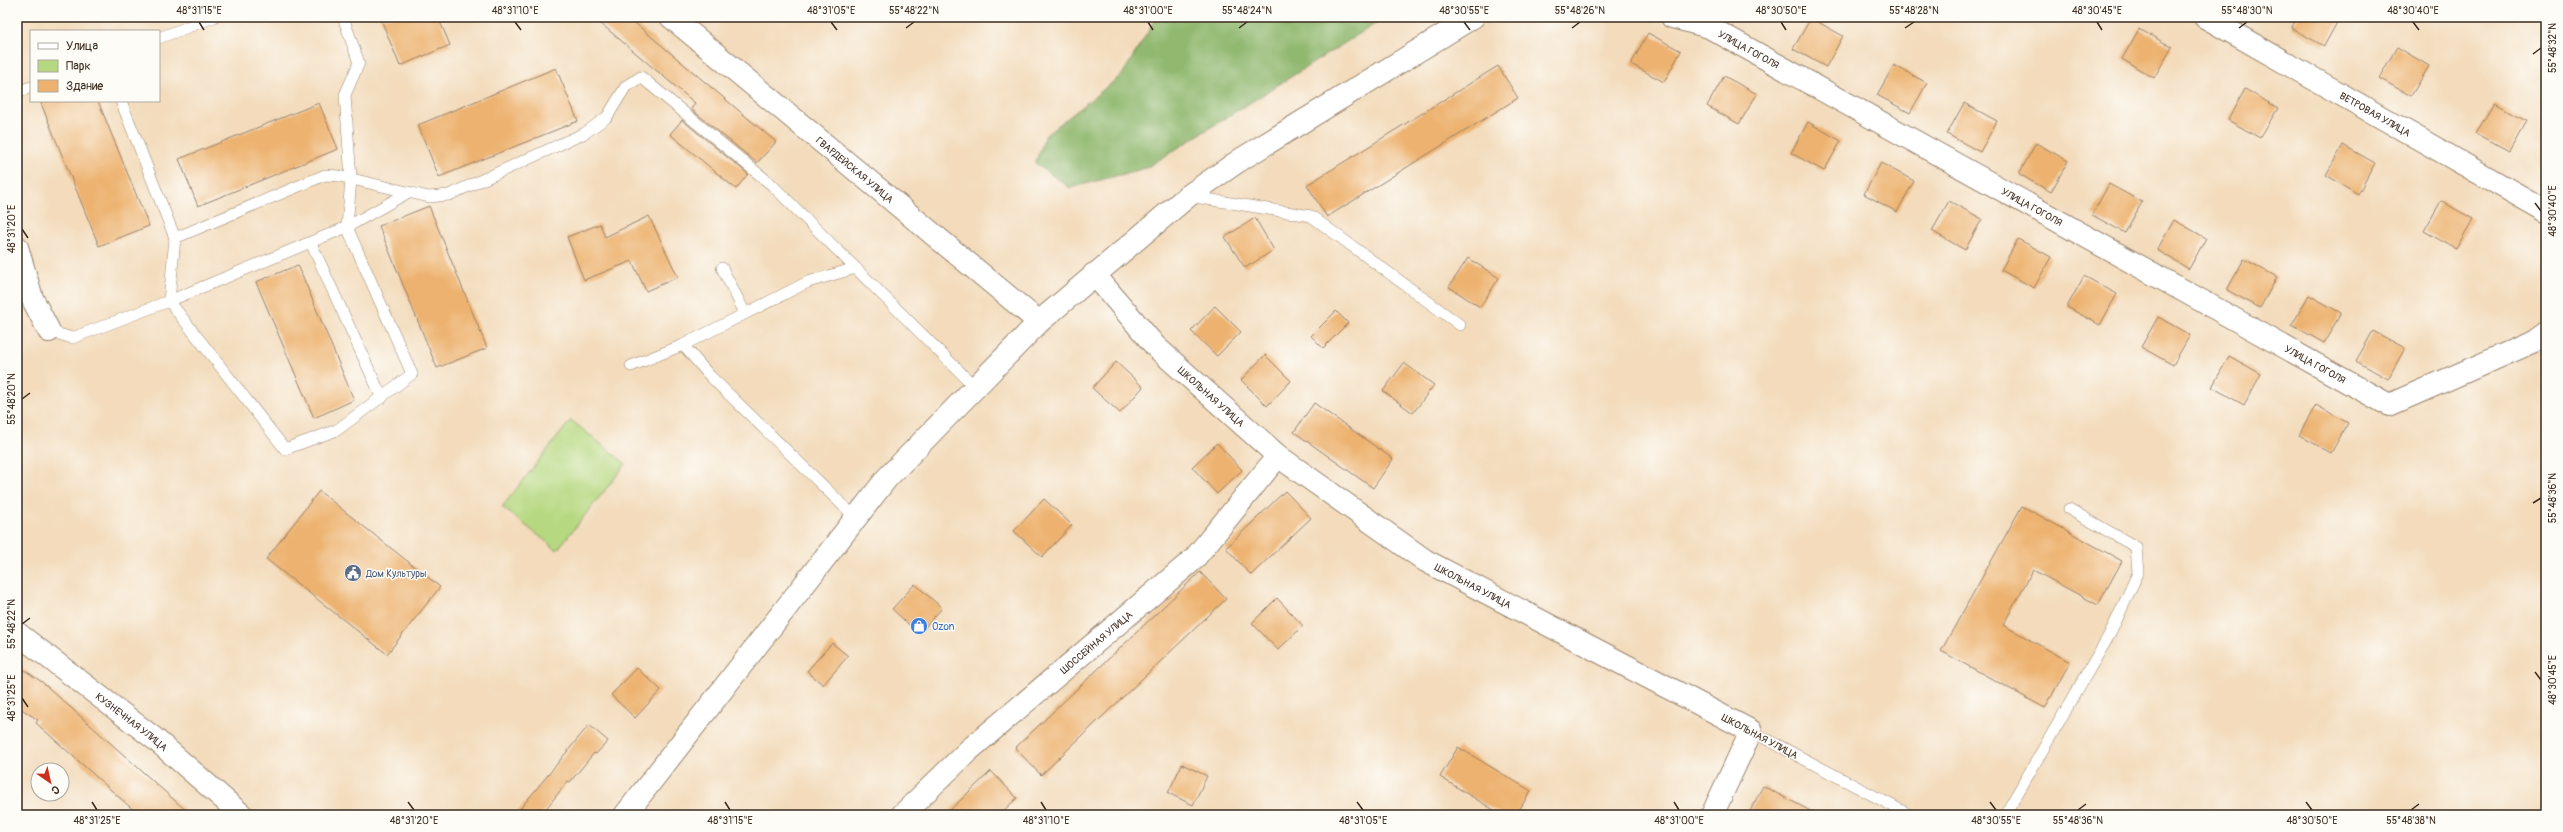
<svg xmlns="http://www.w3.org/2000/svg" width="2563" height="832" font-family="Pangolin,sans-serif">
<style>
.green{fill:#b6d880;stroke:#78814f}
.forest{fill:#90b86e;stroke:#667146}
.building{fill:#edb26f}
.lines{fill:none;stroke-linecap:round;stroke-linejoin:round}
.service-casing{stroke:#97826c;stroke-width:12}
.minor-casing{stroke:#97826c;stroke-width:24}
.tertiary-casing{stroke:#97826c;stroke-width:24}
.secondary-casing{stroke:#97826c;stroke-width:24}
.service{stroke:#fff;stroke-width:11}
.minor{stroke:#fff;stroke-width:22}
.tertiary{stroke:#fff;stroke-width:22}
.secondary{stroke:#fff;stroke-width:22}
.ticks{fill:none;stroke:#3b2a1e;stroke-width:1.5}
.labels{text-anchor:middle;stroke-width:3;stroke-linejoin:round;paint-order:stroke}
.street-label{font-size:10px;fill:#3b2a1e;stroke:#fdfcf7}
.service-label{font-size:10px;fill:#4e5e75;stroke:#fdfcf7;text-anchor:start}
.shop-label{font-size:10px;fill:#366cbe;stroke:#fdfcf7;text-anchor:start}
.neatline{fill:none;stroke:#3b2a1e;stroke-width:1.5}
.ticks-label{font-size:10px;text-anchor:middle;fill:#3b2a1e}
</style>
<rect width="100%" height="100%" fill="#fdfcf7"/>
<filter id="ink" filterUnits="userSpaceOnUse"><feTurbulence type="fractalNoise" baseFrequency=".025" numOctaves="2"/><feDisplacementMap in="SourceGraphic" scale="8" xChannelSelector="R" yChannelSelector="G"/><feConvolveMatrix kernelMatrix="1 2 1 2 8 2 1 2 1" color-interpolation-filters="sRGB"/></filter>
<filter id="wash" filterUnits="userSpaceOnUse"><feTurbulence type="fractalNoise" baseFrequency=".012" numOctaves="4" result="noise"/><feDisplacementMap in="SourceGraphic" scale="16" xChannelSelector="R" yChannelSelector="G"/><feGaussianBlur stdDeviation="0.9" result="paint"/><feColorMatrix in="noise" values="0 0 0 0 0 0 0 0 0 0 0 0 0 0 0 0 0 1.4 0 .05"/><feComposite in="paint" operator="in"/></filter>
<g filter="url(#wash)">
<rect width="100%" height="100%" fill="#f3dbbb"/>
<path class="green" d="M 571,420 L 626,464 L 557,550 L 502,507 Z"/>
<path class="forest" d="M 1157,17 L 1386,17 L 1146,168 L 1070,188 L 1035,163 L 1046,135 L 1122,75 Z"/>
<g id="blocks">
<g class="building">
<path d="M 380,17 L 438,17 L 450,45 L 400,66 Z"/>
<path d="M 593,17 L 628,17 L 776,142 L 757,163 L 691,109 L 695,103 Z"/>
<path d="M 2298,17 L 2340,17 L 2324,46 L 2291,28 Z"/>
<path d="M 1811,18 L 1843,36 L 1826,67 L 1793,49 Z"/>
<path d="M 2139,29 L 2172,47 L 2154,78 L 2122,59 Z"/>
<path d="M 1648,33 L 1681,51 L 1664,82 L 1631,64 Z"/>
<path d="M 2397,47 L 2429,66 L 2411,96 L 2379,78 Z"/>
<path d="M 1894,65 L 1927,83 L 1910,113 L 1877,95 Z"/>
<path d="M 1498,66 L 1518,98 L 1327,217 L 1307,185 Z"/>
<path d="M 556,68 L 578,121 L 439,177 L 418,125 Z"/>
<path d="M 1724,76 L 1757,94 L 1739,124 L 1707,106 Z"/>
<path d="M 2245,89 L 2278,108 L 2260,138 L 2228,120 Z"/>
<path d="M 40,101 L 98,101 L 149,226 L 99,246 Z"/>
<path d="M 319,103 L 338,149 L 198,206 L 179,159 Z"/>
<path d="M 1964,103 L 1997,121 L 1980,152 L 1947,134 Z"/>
<path d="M 2494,103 L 2526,121 L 2509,151 L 2476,133 Z"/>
<path d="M 682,120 L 748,174 L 736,189 L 670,134 Z"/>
<path d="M 1808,122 L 1841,141 L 1824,171 L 1791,153 Z"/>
<path d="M 2036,143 L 2068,161 L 2051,192 L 2019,174 Z"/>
<path d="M 2343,145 L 2375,163 L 2358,194 L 2326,175 Z"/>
<path d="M 1881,163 L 1914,181 L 1897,212 L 1864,194 Z"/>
<path d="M 2109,184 L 2142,202 L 2125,233 L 2092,215 Z"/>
<path d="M 1949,201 L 1982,219 L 1965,250 L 1932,231 Z"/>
<path d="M 2441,201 L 2473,219 L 2456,249 L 2424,231 Z"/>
<path d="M 429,206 L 487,348 L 437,368 L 379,226 Z"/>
<path d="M 649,216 L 678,277 L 646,291 L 632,261 L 584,280 L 567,237 L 600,224 L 605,237 Z"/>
<path d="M 1255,218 L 1274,250 L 1245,268 L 1225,237 Z"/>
<path d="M 2174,220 L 2206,238 L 2189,269 L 2157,250 Z"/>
<path d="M 2018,239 L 2051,257 L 2034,288 L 2001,270 Z"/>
<path d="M 1468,258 L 1499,278 L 1480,307 L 1449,287 Z"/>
<path d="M 2244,259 L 2277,277 L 2260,308 L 2227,290 Z"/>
<path d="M 298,265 L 354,400 L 314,418 L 256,282 Z"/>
<path d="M 2084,276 L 2117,294 L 2100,325 L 2067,307 Z"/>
<path d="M 2309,295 L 2341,313 L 2324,343 L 2292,325 Z"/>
<path d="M 1215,306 L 1241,332 L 1217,356 L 1191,331 Z"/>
<path d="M 1336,311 L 1348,323 L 1323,348 L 1311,336 Z"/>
<path d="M 2158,317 L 2190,335 L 2173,365 L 2141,347 Z"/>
<path d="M 2373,331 L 2405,348 L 2388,379 L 2356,361 Z"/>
<path d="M 1265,355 L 1291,381 L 1267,406 L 1241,380 Z"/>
<path d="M 2229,356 L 2261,374 L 2244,405 L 2212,387 Z"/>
<path d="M 1116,362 L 1143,387 L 1120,413 L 1092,388 Z"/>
<path d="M 1404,363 L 1434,385 L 1413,413 L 1383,391 Z"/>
<path d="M 1314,403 L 1393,459 L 1373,488 L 1294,432 Z"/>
<path d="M 2316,405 L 2348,423 L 2331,453 L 2299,435 Z"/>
<path d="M 1217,443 L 1242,470 L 1217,494 L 1192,467 Z"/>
<path d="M 319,491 L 440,587 L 387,654 L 266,559 Z"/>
<path d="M 1285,491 L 1311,518 L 1251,575 L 1226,548 Z"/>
<path d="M 1044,499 L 1072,525 L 1042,557 L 1014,531 Z"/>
<path d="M 2022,506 L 2122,561 L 2098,605 L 2033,570 L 2003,625 L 2070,662 L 2045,708 L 1941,651 Z"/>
<path d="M 1200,572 L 1226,599 L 1041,775 L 1015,748 Z"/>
<path d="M 915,584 L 942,608 L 919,634 L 892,609 Z"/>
<path d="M 1277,598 L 1303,626 L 1278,650 L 1252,623 Z"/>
<path d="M 832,643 L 848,656 L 823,685 L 807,671 Z"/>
<path d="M 17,665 L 42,682 L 191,815 L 139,815 L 36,723 L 38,720 L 17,706 Z"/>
<path d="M 637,668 L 661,690 L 635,718 L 611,695 Z"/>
<path d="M 589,725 L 608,741 L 596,754 L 594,753 L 570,782 L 568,781 L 541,815 L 515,815 Z"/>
<path d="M 1458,747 L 1531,791 L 1516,815 L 1502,815 L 1440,777 Z"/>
<path d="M 1182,764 L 1207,776 L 1193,805 L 1168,793 Z"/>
<path d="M 991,771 L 1017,798 L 999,815 L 945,815 Z"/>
<path d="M 1763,786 L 1818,815 L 1748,815 Z"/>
</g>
</g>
</g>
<g filter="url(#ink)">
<use href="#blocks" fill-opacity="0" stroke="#97826c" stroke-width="1"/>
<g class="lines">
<defs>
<g id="service">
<path d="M 343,17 L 359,63 L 345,95 L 351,179 L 347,227 L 412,374 L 337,430 L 285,449 L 169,301 L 347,227 L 409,192"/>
<path d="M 159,38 L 214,17"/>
<path d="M 17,92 L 31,87"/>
<path d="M 121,101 L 175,238"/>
<path d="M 1188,196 L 1311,216 L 1460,325"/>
<path d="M 311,243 L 382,398"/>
<path d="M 722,268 L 745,313"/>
<path d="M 49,331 L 72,338 L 169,301 L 175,238 L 325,175 L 339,176 L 429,197 L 449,195 L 585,133 L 607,117 L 626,86 L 641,77 L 772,185 L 974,386"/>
<path d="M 683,345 L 710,376 L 856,518"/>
<path d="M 631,366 L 683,345 L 808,282 L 856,268"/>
<path d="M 1751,731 L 1910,815"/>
<path d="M 2005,815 L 2111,632 L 2138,573 L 2136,547 L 2069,509"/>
</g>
<g id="minor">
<path id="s1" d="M 671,17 L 1039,322"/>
<path id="s2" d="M 1672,17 L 1709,27 L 2389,405 L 2535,341 L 2546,333"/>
<path id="s3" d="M 2205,17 L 2546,211"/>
<path d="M 17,247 L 32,298 L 49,331"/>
<path id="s4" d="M 1094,274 L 1156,347 L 1278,456 L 1426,561 L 1751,731 L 1712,815"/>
<path id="s5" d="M 902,815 L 969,750 L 1194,559 L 1278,456"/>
</g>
<g id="tertiary">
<path id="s6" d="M 17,633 L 155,739 L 242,815"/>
</g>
<path id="secondary" d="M 625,815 L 887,478 L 1039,322 L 1188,196 L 1240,160 L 1473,17"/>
</defs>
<use href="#service" class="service-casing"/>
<use href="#minor" class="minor-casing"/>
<use href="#tertiary" class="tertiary-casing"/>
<use href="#secondary" class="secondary-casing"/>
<use href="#service" class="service"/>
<use href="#minor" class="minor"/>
<use href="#tertiary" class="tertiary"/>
<use href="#secondary" class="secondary"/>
</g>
</g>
<path class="ticks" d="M 199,22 L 204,30M 515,22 L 521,30M 831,22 L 837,30M 1148,22 L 1153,30M 1464,22 L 1470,30M 1781,22 L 1786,30M 2097,22 L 2102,30M 2413,22 L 2419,30M 906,28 L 914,22M 1239,28 L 1247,22M 1572,28 L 1580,22M 1905,28 L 1914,22M 2239,28 L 2247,22M 2533,54 L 2541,48M 2535,203 L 2541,211M 22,229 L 28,238M 22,399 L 30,393M 2533,503 L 2541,498M 22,624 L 30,618M 2535,672 L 2541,680M 22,698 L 28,707M 92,802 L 97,810M 408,802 L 414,810M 725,802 L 730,810M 1041,802 L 1046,810M 1357,802 L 1363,810M 1674,802 L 1679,810M 1990,802 L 1996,810M 2306,802 L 2312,810M 2078,810 L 2086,804M 2411,810 L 2419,804"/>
<defs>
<symbol id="civic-disc" viewBox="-11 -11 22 22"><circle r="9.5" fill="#5c6f8a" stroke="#fdfcf7"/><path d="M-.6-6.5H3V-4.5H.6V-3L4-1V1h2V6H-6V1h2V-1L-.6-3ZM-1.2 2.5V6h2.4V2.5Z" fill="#fff"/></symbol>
<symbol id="shop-disc" viewBox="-11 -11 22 22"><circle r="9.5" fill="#3f7fe0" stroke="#fdfcf7"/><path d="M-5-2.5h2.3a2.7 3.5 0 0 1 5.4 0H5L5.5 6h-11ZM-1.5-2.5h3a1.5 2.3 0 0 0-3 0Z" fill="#fff"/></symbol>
</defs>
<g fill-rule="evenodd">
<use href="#civic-disc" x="343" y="563" width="20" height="20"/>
<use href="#shop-disc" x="909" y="616" width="20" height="20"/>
</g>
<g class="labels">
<g class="street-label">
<text dy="4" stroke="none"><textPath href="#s2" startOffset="84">УЛИЦА ГОГОЛЯ</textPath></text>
<text dy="4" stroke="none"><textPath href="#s3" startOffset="196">ВЕТРОВАЯ УЛИЦА</textPath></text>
<text dy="4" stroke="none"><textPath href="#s1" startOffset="239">ГВАРДЕЙСКАЯ УЛИЦА</textPath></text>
<text dy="4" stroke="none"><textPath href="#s2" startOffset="408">УЛИЦА ГОГОЛЯ</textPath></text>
<text dy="4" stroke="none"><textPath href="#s2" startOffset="732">УЛИЦА ГОГОЛЯ</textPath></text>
<text dy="4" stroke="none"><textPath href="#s4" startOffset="170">ШКОЛЬНАЯ УЛИЦА</textPath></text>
<text dy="4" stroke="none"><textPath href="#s4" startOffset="494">ШКОЛЬНАЯ УЛИЦА</textPath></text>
<text dy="4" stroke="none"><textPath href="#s5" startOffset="260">ШОССЕЙНАЯ УЛИЦА</textPath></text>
<text dy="4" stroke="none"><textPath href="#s6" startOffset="145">КУЗНЕЧНАЯ УЛИЦА</textPath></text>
<text transform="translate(1760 736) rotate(28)" y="4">ШКОЛЬНАЯ УЛИЦА</text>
</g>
<g class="service-label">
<text x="366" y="577">Дом Культуры</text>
</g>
<g class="shop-label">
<text x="932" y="630">Ozon</text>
</g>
</g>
<rect width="2563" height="832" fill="none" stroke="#fdfcf7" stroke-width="44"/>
<rect x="30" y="30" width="130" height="72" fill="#fdfcf7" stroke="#afa8a0"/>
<rect x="38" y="43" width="20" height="6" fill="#ffffff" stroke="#afa8a0"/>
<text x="66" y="50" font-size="12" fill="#3b2a1e">Улица</text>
<rect x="38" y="60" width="20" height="12" fill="#b6d880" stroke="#afa8a0"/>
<text x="66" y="70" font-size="12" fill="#3b2a1e">Парк</text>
<rect x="38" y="80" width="20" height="12" fill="#edb26f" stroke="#afa8a0"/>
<text x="66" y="90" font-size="12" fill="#3b2a1e">Здание</text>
<g transform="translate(50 782) rotate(146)"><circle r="19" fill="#fdfcf7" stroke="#afa8a0"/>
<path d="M0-3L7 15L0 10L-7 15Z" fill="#c8321e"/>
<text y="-6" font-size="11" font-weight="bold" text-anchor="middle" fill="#3b2a1e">С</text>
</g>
<rect x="22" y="22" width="2519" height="788" class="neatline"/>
<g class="ticks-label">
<text x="199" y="14">48°31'15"E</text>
<text x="515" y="14">48°31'10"E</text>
<text x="831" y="14">48°31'05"E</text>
<text x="914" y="14">55°48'22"N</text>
<text x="1148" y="14">48°31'00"E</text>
<text x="1247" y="14">55°48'24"N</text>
<text x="1464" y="14">48°30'55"E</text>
<text x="1580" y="14">55°48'26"N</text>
<text x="1781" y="14">48°30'50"E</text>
<text x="1914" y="14">55°48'28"N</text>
<text x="2097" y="14">48°30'45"E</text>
<text x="2247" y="14">55°48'30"N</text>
<text x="2413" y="14">48°30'40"E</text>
<text transform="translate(2552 48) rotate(-90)" y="4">55°48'32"N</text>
<text transform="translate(2552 211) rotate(-90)" y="4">48°30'40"E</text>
<text transform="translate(11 229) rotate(-90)" y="4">48°31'20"E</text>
<text transform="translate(11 399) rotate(-90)" y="4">55°48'20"N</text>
<text transform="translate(2552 498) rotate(-90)" y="4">55°48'36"N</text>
<text transform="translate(11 624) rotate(-90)" y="4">55°48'22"N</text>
<text transform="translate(2552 680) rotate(-90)" y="4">48°30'45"E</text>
<text transform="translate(11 698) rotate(-90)" y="4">48°31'25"E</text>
<text x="97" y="824">48°31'25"E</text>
<text x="414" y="824">48°31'20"E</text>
<text x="730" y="824">48°31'15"E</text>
<text x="1046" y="824">48°31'10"E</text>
<text x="1363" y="824">48°31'05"E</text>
<text x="1679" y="824">48°31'00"E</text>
<text x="1996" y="824">48°30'55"E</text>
<text x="2078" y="824">55°48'36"N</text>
<text x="2312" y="824">48°30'50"E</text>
<text x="2411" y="824">55°48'38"N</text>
</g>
</svg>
